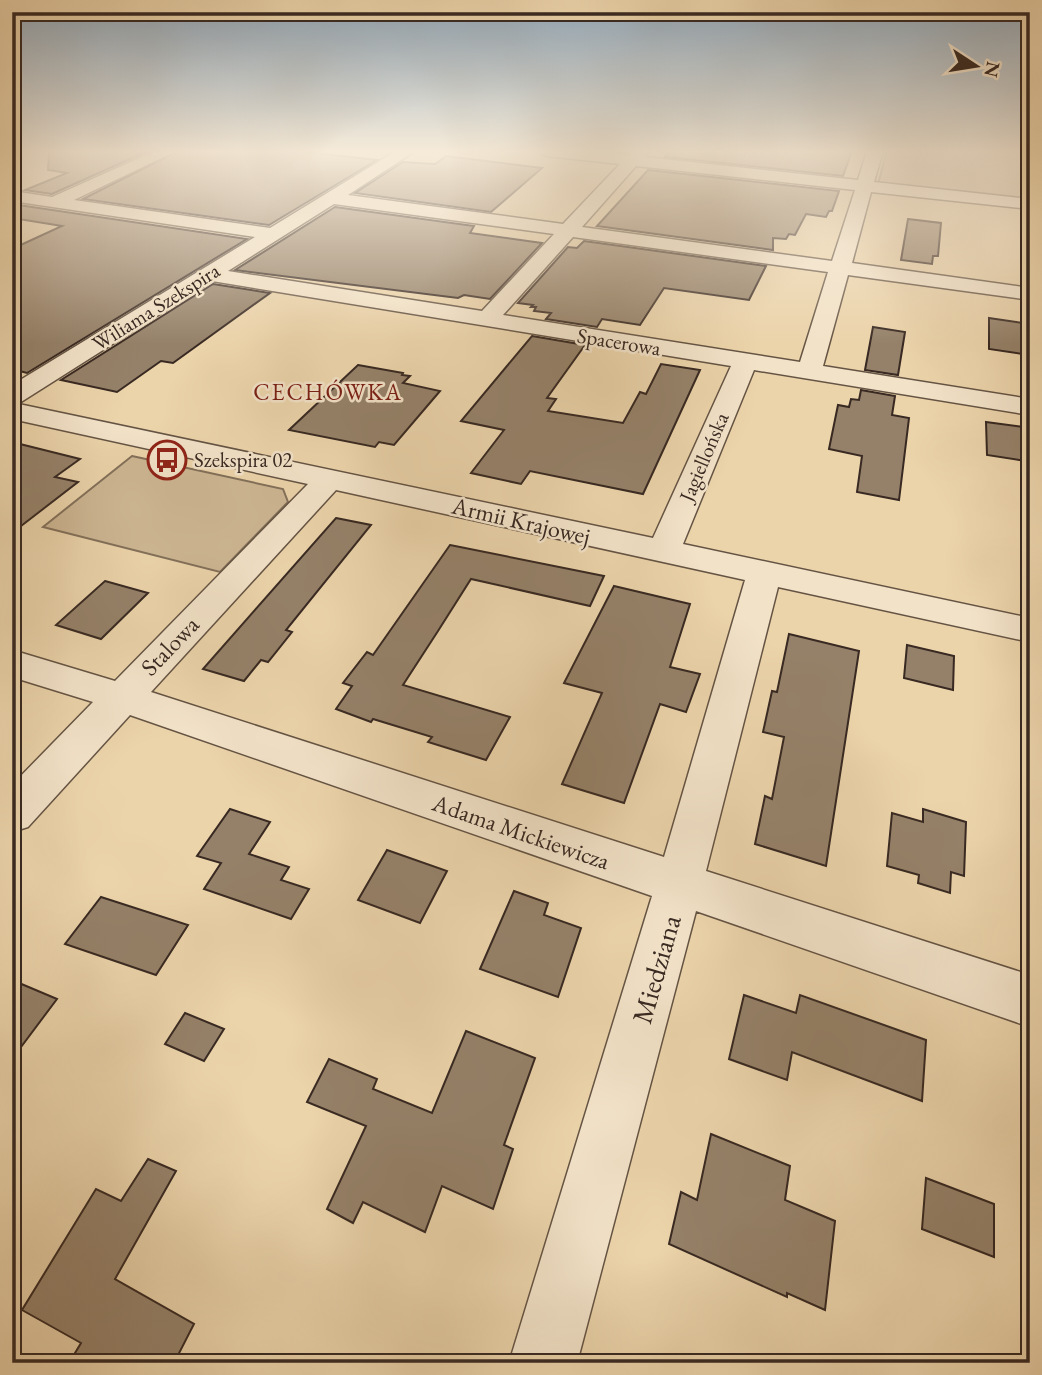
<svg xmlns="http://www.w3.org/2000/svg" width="1042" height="1375" font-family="'EB Garamond',serif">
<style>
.green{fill:#cdb693;stroke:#82705a;stroke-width:2}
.building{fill:#958169;stroke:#382922;stroke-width:2}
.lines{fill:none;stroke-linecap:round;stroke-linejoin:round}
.street-casing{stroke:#655444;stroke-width:3}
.street{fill:#f2e2c8;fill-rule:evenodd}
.labels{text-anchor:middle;stroke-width:5;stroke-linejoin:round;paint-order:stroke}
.far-street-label{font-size:21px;fill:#382922;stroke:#f2e2c8}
.far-poi-label{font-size:21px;fill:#382922;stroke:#f2e2c8;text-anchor:start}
.far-quarter-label{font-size:23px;letter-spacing:2px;fill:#7a1f14;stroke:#f2e2c8}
.street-label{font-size:24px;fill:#382922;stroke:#f2e2c8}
.near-street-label{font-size:28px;fill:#382922;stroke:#f2e2c8}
</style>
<rect width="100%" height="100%" fill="#ebd3aa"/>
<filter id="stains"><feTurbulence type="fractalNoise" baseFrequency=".00286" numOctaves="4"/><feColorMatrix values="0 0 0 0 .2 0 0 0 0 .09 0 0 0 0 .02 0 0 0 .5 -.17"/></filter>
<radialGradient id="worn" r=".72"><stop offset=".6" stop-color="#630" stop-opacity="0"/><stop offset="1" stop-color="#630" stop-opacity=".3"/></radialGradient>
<g class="green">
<path d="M 887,151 L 1030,151 L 1030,201 L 878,184 Z"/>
<path d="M 132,456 L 283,489 L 288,502 L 220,572 L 43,527 Z"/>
</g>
<g class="building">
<path d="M 49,151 L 148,151 L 52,194 L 25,190 L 67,173 L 48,170 Z"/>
<path d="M 178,151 L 298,151 L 377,160 L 269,225 L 83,199 Z"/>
<path d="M 670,151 L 852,151 L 843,176 L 665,157 Z"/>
<path d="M 446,156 L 542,168 L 491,212 L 355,193 L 403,162 L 435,164 Z"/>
<path d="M 648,170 L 839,191 L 832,211 L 829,211 L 826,217 L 806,214 L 795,235 L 789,234 L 786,239 L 773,238 L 773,250 L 597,226 Z"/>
<path d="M 12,204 L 247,239 L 27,373 L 12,369 L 12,249 L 62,226 L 12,218 Z"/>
<path d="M 335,207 L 474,226 L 470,233 L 542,243 L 490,299 L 464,295 L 458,298 L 235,270 Z"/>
<path d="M 908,219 L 941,223 L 938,256 L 933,256 L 932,264 L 901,260 Z"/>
<path d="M 584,241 L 766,266 L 749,300 L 664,288 L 640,325 L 602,319 L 597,327 L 546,319 L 551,313 L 534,311 L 536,307 L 531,307 L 533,305 L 518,303 L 568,247 L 577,248 Z"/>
<path d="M 213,284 L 270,293 L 173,363 L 161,361 L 117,392 L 61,380 Z"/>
<path d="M 989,318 L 1030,324 L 1030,355 L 989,349 Z"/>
<path d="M 873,327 L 905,332 L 898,375 L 865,370 Z"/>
<path d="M 532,336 L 585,345 L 547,398 L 556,399 L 548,411 L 623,423 L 640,392 L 646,394 L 661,364 L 700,370 L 643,494 L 530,471 L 521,484 L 471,473 L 504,430 L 461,421 Z"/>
<path d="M 358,365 L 403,373 L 402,375 L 410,376 L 403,383 L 440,391 L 394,445 L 379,442 L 375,447 L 289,430 Z"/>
<path d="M 861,390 L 895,396 L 892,415 L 909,418 L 899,500 L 857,492 L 862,456 L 829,449 L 838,405 L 849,407 L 851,399 L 859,400 Z"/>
<path d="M 986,422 L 1023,427 L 1026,461 L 987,455 Z"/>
<path d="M 12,442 L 80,459 L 55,477 L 78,482 L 12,533 Z"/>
<path d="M 336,518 L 371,525 L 286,630 L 292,632 L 268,662 L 261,660 L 244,681 L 203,669 Z"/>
<path d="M 450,545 L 604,576 L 590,606 L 471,579 L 438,631 L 403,685 L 510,717 L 486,760 L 428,742 L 432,737 L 373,719 L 371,722 L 336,709 L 352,686 L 343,683 L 367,652 L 373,655 Z"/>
<path d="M 105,581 L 148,593 L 101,639 L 56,625 Z"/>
<path d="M 614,586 L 690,604 L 670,667 L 700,674 L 686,712 L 660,704 L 624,803 L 562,784 L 602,693 L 564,683 Z"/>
<path d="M 789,634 L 859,651 L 826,866 L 755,844 L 765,796 L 772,799 L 784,737 L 763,732 L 772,691 L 777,692 Z"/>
<path d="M 907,645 L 954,656 L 953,690 L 904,678 Z"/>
<path d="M 230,809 L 270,822 L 249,854 L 289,867 L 281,880 L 309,889 L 291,919 L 204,889 L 221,863 L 197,856 Z"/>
<path d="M 923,809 L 966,822 L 964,876 L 951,872 L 950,893 L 918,883 L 919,875 L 887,866 L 892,813 L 923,822 Z"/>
<path d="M 387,850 L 447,871 L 420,923 L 358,900 Z"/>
<path d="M 514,891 L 548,903 L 544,915 L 581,928 L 558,997 L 480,969 Z"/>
<path d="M 101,897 L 188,925 L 156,975 L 65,944 Z"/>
<path d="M 12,980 L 57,999 L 12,1059 Z"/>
<path d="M 744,995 L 796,1013 L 800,995 L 926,1040 L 922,1101 L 792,1052 L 787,1080 L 729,1059 Z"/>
<path d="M 185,1013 L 224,1029 L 204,1061 L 165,1044 Z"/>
<path d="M 466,1031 L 535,1058 L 504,1145 L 513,1149 L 493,1209 L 442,1186 L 425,1232 L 363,1202 L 353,1223 L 327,1209 L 366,1126 L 307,1102 L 329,1059 L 377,1079 L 373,1089 L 432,1113 Z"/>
<path d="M 711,1134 L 790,1166 L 785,1200 L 835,1221 L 825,1310 L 787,1293 L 787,1297 L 669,1244 L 681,1192 L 697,1200 Z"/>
<path d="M 148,1159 L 176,1171 L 115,1279 L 194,1324 L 174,1363 L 69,1363 L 81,1343 L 22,1310 L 96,1189 L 121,1201 Z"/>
<path d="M 926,1178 L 994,1204 L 994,1257 L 922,1229 Z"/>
</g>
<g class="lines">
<defs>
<path id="street" d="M 155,151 L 176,151 L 74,200 L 270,228 L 396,151 L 415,151 L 348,195 L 563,224 L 620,164 L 546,156 L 538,151 L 591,151 L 628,155 L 632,151 L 649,151 L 644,157 L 858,180 L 867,151 L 883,151 L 874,182 L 1030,199 L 1030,209 L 871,192 L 852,263 L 1030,288 L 1030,300 L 848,275 L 823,366 L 1030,399 L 1030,415 L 754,370 L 683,544 L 1030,618 L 1030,642 L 778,587 L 706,871 L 1030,975 L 1030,1027 L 696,911 L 577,1363 L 509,1363 L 652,896 L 130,715 L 28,827 L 12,832 L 12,785 L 93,702 L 12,677 L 12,650 L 115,681 L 308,484 L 12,419 L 12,385 L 255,237 L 12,201 L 12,191 L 52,197 ZM 636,166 L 855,190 L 832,261 L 582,227 ZM 334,204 L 554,234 L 482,311 L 228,271 ZM 573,237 L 828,272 L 800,362 L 503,315 ZM 212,281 L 731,366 L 653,538 L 14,403 L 21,402 ZM 336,490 L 745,580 L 664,857 L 151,692 Z"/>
</defs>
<use href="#street" class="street-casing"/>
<use href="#street" class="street"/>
</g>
<linearGradient id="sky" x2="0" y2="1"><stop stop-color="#91a9bd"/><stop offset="0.44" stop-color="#f6ebd9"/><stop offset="1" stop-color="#f6ebd9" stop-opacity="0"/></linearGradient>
<rect width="1042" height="344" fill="url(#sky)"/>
<defs>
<symbol id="bus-ring" viewBox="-11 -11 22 22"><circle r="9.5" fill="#f2e2c8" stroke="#8f2418" stroke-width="1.5"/><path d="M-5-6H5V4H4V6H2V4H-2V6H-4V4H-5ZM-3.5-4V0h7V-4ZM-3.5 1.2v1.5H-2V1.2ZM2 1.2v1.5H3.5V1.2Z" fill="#8f2418"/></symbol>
</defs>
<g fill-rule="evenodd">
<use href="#bus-ring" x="145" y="438" width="44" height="44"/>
</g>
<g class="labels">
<g class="far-street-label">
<text transform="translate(156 307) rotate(-32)" y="7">Wiliama Szekspira</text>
<text transform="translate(619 342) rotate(9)" y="7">Spacerowa</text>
<text transform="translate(704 457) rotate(-67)" y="7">Jagiellońska</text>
</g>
<g class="far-poi-label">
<text x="194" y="467">Szekspira 02</text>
</g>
<g class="far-quarter-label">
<text x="328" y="400">CECHÓWKA</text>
</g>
<g class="street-label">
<text transform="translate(521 521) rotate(13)" y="8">Armii Krajowej</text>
<text transform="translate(170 646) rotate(-46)" y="8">Stalowa</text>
<text transform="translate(521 832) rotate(19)" y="8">Adama Mickiewicza</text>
</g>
<g class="near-street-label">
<text transform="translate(656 969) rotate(-74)" y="10">Miedziana</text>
</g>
</g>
<rect width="1042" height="1375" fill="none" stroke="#ebd3aa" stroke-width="42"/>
<rect x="14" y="14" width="1014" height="1347" fill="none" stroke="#382922" stroke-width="3.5"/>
<rect x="21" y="21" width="1000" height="1333" fill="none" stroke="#382922" stroke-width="2"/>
<g transform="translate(976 66) rotate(102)" stroke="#f2e2c8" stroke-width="5" paint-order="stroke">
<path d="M0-5L12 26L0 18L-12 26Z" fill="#382922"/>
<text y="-10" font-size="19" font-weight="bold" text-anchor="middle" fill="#382922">N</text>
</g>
<rect width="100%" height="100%" filter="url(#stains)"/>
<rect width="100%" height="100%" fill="url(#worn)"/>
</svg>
